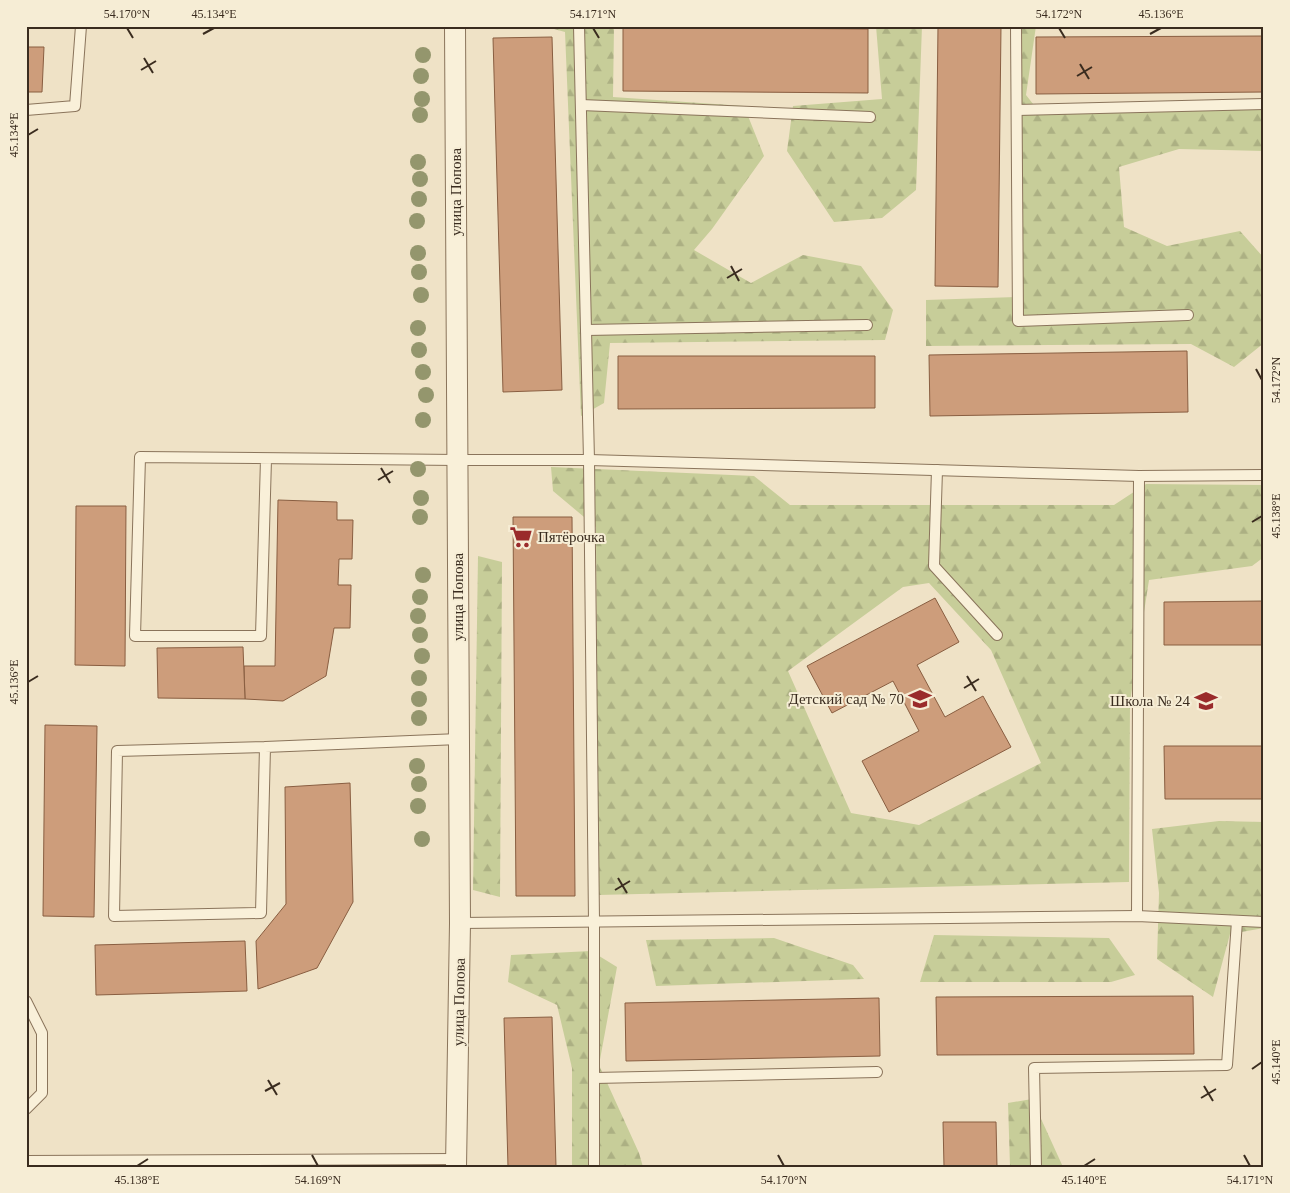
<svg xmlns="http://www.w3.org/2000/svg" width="1290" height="1193" font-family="Georgia,serif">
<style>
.forest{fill:url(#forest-firs);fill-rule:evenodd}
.building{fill:#cd9d7b;stroke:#895e41}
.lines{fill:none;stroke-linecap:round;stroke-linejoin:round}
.lane-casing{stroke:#8a745b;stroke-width:12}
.street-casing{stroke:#8a745b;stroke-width:22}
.lane{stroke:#f9f0d9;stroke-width:10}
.street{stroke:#f9f0d9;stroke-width:20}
.tree{fill:#94966d}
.ticks{fill:none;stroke:#3a2c1f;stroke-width:2}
.labels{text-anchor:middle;stroke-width:4;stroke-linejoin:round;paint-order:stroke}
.street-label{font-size:15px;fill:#3a2c1f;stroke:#f6edd5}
.poi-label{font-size:15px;fill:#3a2c1f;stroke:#f6edd5;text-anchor:end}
.neatline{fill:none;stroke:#3a2c1f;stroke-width:2}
.ticks-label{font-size:12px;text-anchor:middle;fill:#3a2c1f}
</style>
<defs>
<pattern id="forest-firs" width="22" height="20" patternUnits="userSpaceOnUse" patternTransform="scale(1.25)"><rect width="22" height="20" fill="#c7cd99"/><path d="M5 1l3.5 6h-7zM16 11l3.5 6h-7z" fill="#acb083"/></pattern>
</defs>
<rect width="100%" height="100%" fill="#efe2c6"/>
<g class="forest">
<path d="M 543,26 L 614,26 L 613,97 L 744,106 L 764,156 L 712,229 L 694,250 L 751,283 L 803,255 L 861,266 L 893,310 L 885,340 L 610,343 L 604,403 L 581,416 L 565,32 Z"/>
<path d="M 876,26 L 922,26 L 916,190 L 882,218 L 834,222 L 787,151 L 793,106 L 882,99 Z"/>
<path d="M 1012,26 L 1036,26 L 1026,95 L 1037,109 L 1264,104 L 1264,151 L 1179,149 L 1119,167 L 1124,227 L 1167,246 L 1240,231 L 1264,258 L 1264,343 L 1234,367 L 1191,344 L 926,346 L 926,300 L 1016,297 Z"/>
<path d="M 551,467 L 754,476 L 790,505 L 1114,505 L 1146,484 L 1264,485 L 1264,557 L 1252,566 L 1149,580 L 1130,702 L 1129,882 L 598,895 L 596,527 L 553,491 ZM 929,583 L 991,650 L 1041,763 L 919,825 L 851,813 L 788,671 L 903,587 Z"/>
<path d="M 478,556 L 502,562 L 500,897 L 473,890 Z"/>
<path d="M 1219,821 L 1264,822 L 1264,928 L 1230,934 L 1213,997 L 1157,959 L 1159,893 L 1152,829 Z"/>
<path d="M 934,935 L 1109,938 L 1135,975 L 1111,982 L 920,982 Z"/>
<path d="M 774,938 L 853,965 L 864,979 L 656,986 L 646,940 Z"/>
<path d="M 591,951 L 617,967 L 599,1065 L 639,1153 L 643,1167 L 572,1167 L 572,1068 L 557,1005 L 508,982 L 511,955 Z"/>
<path d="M 1032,1099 L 1063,1167 L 1010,1167 L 1008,1103 Z"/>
</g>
<g class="building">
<path d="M 938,26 L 1001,26 L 998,287 L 935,286 Z"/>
<path d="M 623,27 L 868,29 L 868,93 L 623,91 Z"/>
<path d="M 1264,36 L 1264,92 L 1036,94 L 1036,37 Z"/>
<path d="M 552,37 L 562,390 L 503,392 L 493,38 Z"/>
<path d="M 26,47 L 44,47 L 42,92 L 26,92 Z"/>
<path d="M 1187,351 L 1188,412 L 930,416 L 929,355 Z"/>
<path d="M 618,356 L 875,356 L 875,408 L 618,409 Z"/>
<path d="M 278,500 L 337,502 L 337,520 L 353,520 L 352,559 L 339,559 L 338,585 L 351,585 L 350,628 L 334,628 L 326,676 L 283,701 L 245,699 L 244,666 L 275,666 Z"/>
<path d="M 76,506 L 126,506 L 125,666 L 75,665 Z"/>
<path d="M 513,517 L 572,517 L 575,896 L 516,896 Z"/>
<path d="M 935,598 L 959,642 L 917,665 L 945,717 L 983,696 L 1011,747 L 889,812 L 862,761 L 919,731 L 893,681 L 832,713 L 807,666 Z"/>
<path d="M 1264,601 L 1264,645 L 1164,645 L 1164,602 Z"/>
<path d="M 243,647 L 245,699 L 158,698 L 157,648 Z"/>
<path d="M 45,725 L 97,726 L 94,917 L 43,916 Z"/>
<path d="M 1164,746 L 1264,746 L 1264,799 L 1165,799 Z"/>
<path d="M 350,783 L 353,902 L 317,968 L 258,989 L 256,941 L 286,904 L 285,787 Z"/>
<path d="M 245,941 L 247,991 L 96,995 L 95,945 Z"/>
<path d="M 1193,996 L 1194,1054 L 937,1055 L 936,997 Z"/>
<path d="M 879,998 L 880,1056 L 626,1061 L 625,1003 Z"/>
<path d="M 552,1017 L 556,1167 L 508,1167 L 504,1018 Z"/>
<path d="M 943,1122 L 996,1122 L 997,1167 L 944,1167 Z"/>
</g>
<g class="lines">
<defs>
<g id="lane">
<path d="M 579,26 L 589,460 L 594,921 L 594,1167"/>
<path d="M 1016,26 L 1018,321 L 1188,315"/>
<path d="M 581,105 L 870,117"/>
<path d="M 26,110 L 75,106 L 81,26"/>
<path d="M 1017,110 L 1264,104"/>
<path d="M 586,330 L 867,325"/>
<path d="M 266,459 L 261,636 L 135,636 L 140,457 L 458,460 L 589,460 L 1139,476 L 1264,475"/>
<path d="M 937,470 L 934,566 L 997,635"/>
<path d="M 265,747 L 117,751 L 114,916 L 261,913 L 265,747 L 459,739"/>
<path d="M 1137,916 L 1139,476"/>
<path d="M 460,923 L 1137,916 L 1264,922"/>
<path d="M 26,1001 L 42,1033 L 42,1093 L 26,1109"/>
<path d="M 594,1078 L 877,1072"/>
<path d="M 26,1161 L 456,1159"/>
<path d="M 1036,1167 L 1034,1068 L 1227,1065 L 1237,921"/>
</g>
<path id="street" d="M 455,26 L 460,923 L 456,1167"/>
</defs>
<use href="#lane" class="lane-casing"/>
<use href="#street" class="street-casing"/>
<use href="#lane" class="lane"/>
<use href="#street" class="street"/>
</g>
<g class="tree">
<circle cx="423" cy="55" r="8"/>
<circle cx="421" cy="76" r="8"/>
<circle cx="422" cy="99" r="8"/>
<circle cx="420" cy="115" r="8"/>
<circle cx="418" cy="162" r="8"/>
<circle cx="420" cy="179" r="8"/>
<circle cx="419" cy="199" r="8"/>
<circle cx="417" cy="221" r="8"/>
<circle cx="418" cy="253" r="8"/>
<circle cx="419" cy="272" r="8"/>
<circle cx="421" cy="295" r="8"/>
<circle cx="418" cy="328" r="8"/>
<circle cx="419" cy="350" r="8"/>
<circle cx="423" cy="372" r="8"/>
<circle cx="426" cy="395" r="8"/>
<circle cx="423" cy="420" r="8"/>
<circle cx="418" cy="469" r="8"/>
<circle cx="421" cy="498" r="8"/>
<circle cx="420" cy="517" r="8"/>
<circle cx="423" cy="575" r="8"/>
<circle cx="420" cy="597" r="8"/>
<circle cx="418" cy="616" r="8"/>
<circle cx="420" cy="635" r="8"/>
<circle cx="422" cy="656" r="8"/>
<circle cx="419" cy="678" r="8"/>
<circle cx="419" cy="699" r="8"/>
<circle cx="419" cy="718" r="8"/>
<circle cx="417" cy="766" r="8"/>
<circle cx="419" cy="784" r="8"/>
<circle cx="418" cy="806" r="8"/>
<circle cx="422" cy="839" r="8"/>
</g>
<path class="ticks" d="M 127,28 L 133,38M 593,28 L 599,38M 1059,28 L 1065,38M 203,34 L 214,28M 1150,34 L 1161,28M 144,58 L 153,73M 1080,64 L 1089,79M 141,70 L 156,61M 1077,76 L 1092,67M 28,135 L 38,129M 731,266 L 739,281M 727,278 L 742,269M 1256,369 L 1262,380M 381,468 L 390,483M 378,480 L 393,471M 1252,522 L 1262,516M 967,676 L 976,691M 28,682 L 38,676M 964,688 L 979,679M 618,878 L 627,893M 615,890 L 630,881M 1252,1069 L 1262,1062M 268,1080 L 277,1095M 1204,1086 L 1213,1101M 265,1091 L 280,1083M 1201,1098 L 1216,1089M 312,1155 L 318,1166M 778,1155 L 784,1166M 1244,1155 L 1250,1166M 137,1166 L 148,1159M 1084,1166 L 1095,1159"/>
<defs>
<symbol id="supermarket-bare" viewBox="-9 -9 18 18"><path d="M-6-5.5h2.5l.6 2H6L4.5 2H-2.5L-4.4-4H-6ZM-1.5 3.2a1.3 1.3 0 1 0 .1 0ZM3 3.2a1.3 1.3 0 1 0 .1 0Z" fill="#9a2b2b" stroke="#f6edd5" stroke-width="2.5" paint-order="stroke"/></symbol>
<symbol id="school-bare" viewBox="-9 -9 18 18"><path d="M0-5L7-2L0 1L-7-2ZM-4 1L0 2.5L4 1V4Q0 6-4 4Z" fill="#9a2b2b" stroke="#f6edd5" stroke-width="2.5" paint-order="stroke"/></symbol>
</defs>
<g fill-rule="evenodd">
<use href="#supermarket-bare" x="505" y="521" width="32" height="32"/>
<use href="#school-bare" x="904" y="683" width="32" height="32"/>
<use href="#school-bare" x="1190" y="685" width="32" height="32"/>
</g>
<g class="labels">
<g class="street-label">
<text transform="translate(456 192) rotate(-90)" y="5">улица Попова</text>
<text transform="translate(458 597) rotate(-90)" y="5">улица Попова</text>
<text transform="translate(459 1002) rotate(-89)" y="5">улица Попова</text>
</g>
<g class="poi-label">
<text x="538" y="542" text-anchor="start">Пятёрочка</text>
<text x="904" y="704">Детский сад № 70</text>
<text x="1190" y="706">Школа № 24</text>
</g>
</g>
<rect width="1290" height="1193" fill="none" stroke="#f6edd5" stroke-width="55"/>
<rect x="28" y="28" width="1234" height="1138" class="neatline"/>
<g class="ticks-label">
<text x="127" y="18">54.170°N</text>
<text x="214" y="18">45.134°E</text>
<text x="593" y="18">54.171°N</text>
<text x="1059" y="18">54.172°N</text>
<text x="1161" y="18">45.136°E</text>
<text transform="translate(14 135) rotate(-90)" y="4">45.134°E</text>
<text transform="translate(1276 380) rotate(-90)" y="4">54.172°N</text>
<text transform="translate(1276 516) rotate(-90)" y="4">45.138°E</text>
<text transform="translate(14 682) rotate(-90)" y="4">45.136°E</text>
<text transform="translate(1276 1062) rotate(-90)" y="4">45.140°E</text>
<text x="137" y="1184">45.138°E</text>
<text x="318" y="1184">54.169°N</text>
<text x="784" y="1184">54.170°N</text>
<text x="1084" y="1184">45.140°E</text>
<text x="1250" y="1184">54.171°N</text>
</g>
</svg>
